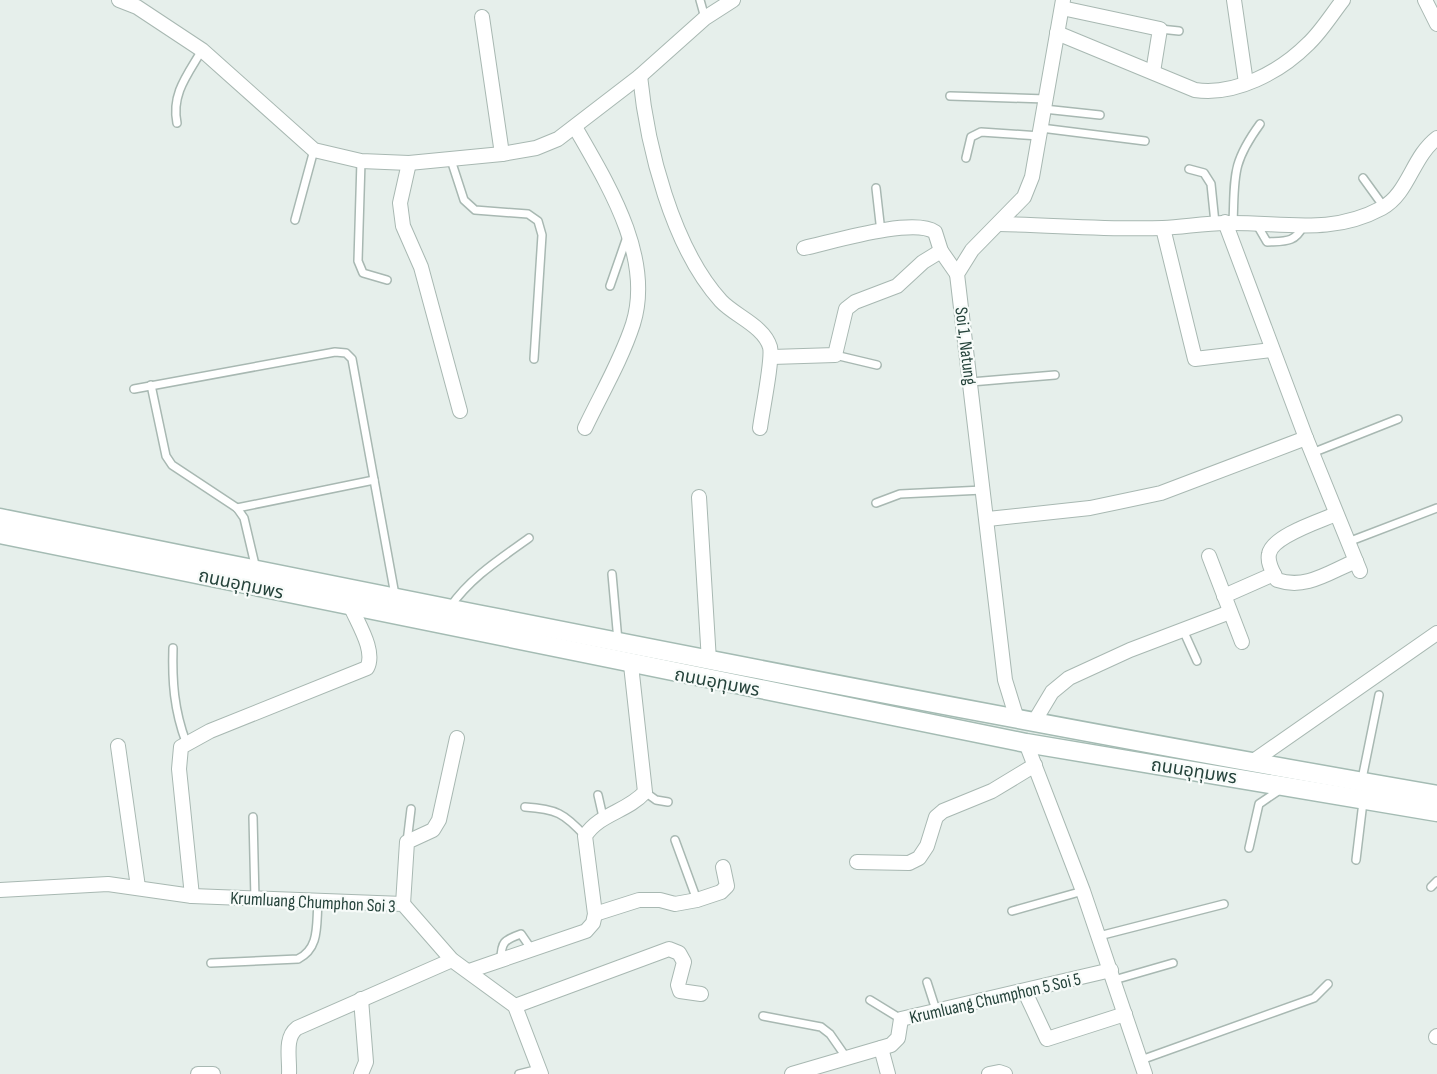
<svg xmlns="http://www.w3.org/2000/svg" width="1437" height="1074" font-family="'Sofia Sans Condensed','Noto Sans Thai',sans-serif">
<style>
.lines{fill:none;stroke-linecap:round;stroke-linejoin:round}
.lane-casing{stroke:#a8b8b2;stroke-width:10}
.street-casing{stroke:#a8b8b2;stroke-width:16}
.secondary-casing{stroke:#a4bbb3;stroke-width:21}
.lane{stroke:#fff;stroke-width:7}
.street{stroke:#fff;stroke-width:14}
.secondary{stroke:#fff;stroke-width:18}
.labels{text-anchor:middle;stroke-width:4.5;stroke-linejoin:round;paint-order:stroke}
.street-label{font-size:18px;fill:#24423a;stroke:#f7fbf9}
</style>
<rect width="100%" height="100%" fill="#e6efeb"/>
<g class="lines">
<defs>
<g id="lane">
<path d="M 700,0 L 705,18"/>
<path d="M 1160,29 L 1179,31"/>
<path d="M 950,96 L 1046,99"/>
<path d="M 1044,109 L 1100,115"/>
<path d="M 177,123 C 171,94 188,74 202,50"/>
<path d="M 1041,128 L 1145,141"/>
<path d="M 966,158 L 971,137 L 981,132 L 1040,136"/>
<path d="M 451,160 L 464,200 L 475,210 L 528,214 L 538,221 L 542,235 L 534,359"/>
<path d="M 361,161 L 358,261 L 363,273 L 387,280"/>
<path d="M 1189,169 L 1204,173 L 1211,184 L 1215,223"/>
<path d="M 1363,178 L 1384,207"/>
<path d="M 876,188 L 881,232"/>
<path d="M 295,220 L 314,150"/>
<path d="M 1233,223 C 1235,176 1231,164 1260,124"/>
<path d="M 1256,223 L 1267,242 C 1285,241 1295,243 1303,226"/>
<path d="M 610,286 L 627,237"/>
<path d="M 835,355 L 877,365"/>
<path d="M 971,382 L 1055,375"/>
<path d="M 151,385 L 166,456 L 172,465 L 237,508 L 244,518 L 256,569"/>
<path d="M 134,389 L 335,352 L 346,353 L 352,359 L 395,595"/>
<path d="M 1312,453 L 1398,419"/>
<path d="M 876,503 L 900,494 L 983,490"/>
<path d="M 237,508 L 374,480"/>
<path d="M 1348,542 L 1437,508"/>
<path d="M 612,574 L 618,641"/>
<path d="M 450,607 C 471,577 500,559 529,538"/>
<path d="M 1183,630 L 1197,661"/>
<path d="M 173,648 C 172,681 174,710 186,742"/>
<path d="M 1362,779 L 1379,695"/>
<path d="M 645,792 L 656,800 L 668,802"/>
<path d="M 598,795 L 603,817"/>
<path d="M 525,807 C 556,809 564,813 585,836"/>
<path d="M 253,817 L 255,899"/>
<path d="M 675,840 L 697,900"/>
<path d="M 407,842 L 411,809"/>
<path d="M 1249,848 L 1259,804 L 1281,789"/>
<path d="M 1356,860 L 1363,802"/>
<path d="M 1431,887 L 1437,881"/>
<path d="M 1012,911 L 1083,891"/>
<path d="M 1099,936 L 1224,904"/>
<path d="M 501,960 C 501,942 504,940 521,934 L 532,950"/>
<path d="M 211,963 L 298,959 C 320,948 316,925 318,903"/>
<path d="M 1114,980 L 1173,963"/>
<path d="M 927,982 L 936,1010"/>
<path d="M 870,1000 L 901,1019"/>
<path d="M 763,1016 L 821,1027 L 830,1034 L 846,1057"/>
<path d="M 1141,1060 L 1314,998 L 1328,984"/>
<path d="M 519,1074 L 539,1069"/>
</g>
<g id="street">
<path d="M 119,0 L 137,7 L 202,50 L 314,150 L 361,161 L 409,163 L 502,154 L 536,148 L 558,139 L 640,76 L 705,18 L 733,0"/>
<path d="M 1234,0 L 1246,83"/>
<path d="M 1425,0 L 1437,24"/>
<path d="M 1062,8 L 1160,29 L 1153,72"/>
<path d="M 482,17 L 502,154"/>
<path d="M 1057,33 L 1195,90 C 1235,96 1280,72 1308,44 C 1321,32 1332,14 1343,0"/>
<path d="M 640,76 C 647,146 672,247 721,301 C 735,316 764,326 770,347 C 773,359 762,412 760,428"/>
<path d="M 575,127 C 607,183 654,257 633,324 C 621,361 601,394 585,428"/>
<path d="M 409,163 L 400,203 L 403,226 L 421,267 L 460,411"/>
<path d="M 1225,222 L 1306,438 L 1360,571"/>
<path d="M 999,224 C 1054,225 1109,230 1163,228 C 1184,227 1205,223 1226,223 C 1283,222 1330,236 1382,208 C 1409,193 1412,157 1437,138"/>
<path d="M 1163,228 L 1195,359 L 1272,350"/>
<path d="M 804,248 C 832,242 913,217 935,232 L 941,251 L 957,274"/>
<path d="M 772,357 L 835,355 L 846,309 L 855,302 L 897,286 L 923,262 L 941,251"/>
<path d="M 699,497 L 709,661"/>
<path d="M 1336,514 C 1320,521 1272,536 1269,554 C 1267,563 1273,572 1277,580 C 1306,590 1329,572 1356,561"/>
<path d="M 988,519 L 1090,508 L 1161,493 L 1306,438"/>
<path d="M 1209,556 L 1242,642"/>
<path d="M 1224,596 L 1274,574"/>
<path d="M 1017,719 L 1005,680 L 957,274 L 972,250 L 1024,197 L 1032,177 L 1063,0"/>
<path d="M 1034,722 L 1052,692 L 1069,678 L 1130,650 L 1230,612"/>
<path d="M 1026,743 L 1083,891 L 1145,1074"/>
<path d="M 118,746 L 138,887"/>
<path d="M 1252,762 L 1437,633"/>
<path d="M 857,862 L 909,863 L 919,858 L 927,846 L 936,817 L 943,811 L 992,791 L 1035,765"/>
<path d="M 0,890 L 108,884 L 192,896 L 403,904 L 452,960 L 515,1006 L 541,1074"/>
<path d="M 192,896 L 179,769 L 181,747 L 210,731 L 367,668 C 376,651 358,624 351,607"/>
<path d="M 403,904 L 407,842 L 433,830 L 439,820 L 457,738"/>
<path d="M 595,914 L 639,900 L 660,900 L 675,904 L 697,900 L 721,892 L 727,886 L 723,867"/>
<path d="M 469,971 L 586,931 L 593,923 L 595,914 L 585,836 C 600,813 627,812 645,792 L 631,665"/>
<path d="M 1025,992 L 1047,1039 L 1125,1014"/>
<path d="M 515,1006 L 669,949 L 679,953 L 684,962 L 678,985 L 680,991 L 701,994"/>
<path d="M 1436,1037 L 1437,1036"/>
<path d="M 881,1048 L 888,1074"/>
<path d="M 198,1074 L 213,1074"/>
<path d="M 289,1074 C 290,1059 284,1038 297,1028 L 452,960"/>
<path d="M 361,1074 L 366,1062 L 361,999"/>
<path d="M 792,1074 L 891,1045 L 898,1038 L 901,1019 L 1111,970"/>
<path d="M 989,1074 L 999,1072 L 1005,1074"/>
</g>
<g id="secondary">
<path d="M 0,518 C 478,615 956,711 1437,795"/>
<path d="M 0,534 L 1026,743 L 1437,812"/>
</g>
</defs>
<use href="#lane" class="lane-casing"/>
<use href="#street" class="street-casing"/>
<use href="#secondary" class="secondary-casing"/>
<use href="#lane" class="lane"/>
<use href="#street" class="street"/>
<use href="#secondary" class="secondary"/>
</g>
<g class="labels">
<g class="street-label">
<text transform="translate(966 346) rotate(83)" y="6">Soi 1, Natung</text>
<text transform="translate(241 584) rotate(12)" y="6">ถนนอุทุมพร</text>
<text transform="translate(717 682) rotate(11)" y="6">ถนนอุทุมพร</text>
<text transform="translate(1194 771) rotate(9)" y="6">ถนนอุทุมพร</text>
<text transform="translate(313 902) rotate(3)" y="6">Krumluang Chumphon Soi 3</text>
<text transform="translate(995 998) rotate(-13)" y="6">Krumluang Chumphon 5 Soi 5</text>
</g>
</g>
</svg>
